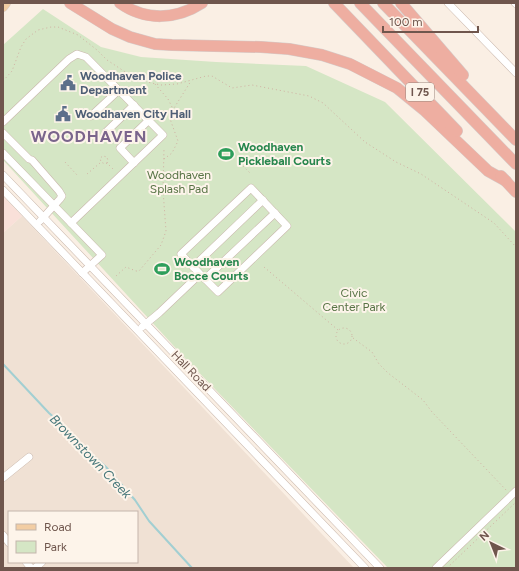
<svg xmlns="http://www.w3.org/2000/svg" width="519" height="571" font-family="Figtree,sans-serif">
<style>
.residential{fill:#f0e1d4;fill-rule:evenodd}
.commercial{fill:#f9e0d9}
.green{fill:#d5e6c5}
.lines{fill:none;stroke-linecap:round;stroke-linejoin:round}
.stream{stroke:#a2cfd2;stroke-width:2}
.minor-casing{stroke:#c9b7ac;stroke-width:8}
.major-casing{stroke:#d4ccca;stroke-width:10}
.highway-casing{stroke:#d4ccca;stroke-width:12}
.path{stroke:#d1b0a2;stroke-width:1;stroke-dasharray:1 3;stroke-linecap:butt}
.minor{stroke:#fff;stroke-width:7}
.major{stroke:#f2cda3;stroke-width:9}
.highway{stroke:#eeaea1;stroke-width:11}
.labels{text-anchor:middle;stroke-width:4;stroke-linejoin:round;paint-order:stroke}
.shield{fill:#fdf4ea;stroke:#9a857c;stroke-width:1}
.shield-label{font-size:11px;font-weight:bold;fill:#6f564d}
.service-label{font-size:12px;font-weight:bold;fill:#4e5e75;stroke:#fdf4ea;text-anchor:start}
.leisure-label{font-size:12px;font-weight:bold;fill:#27864d;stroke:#fdf4ea;text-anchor:start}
.park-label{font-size:12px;fill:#587446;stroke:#fdf4ea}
.street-label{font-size:12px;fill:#6f564d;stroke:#fdf4ea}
.water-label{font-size:13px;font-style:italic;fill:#46777a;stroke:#fdf4ea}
.district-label{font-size:16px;font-weight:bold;letter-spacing:1px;fill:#7a658c;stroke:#fdf4ea}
</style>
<rect width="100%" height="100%" fill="#faefe4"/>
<path class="residential" d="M 22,216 L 354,568 L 3,568 L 3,233 ZM 9,512 L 137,512 L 137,562 L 9,562 Z"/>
<path class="commercial" d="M 3,196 L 22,216 L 3,233 Z"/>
<path class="green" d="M 43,9 L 101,47 L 141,57 L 216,62 L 306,66 L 385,102 L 516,232 L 516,568 L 388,568 L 183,356 L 3,160 L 3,45 Z"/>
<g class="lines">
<path class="stream" d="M 3,364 L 49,413 L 67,429 L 77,441 L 106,467 L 135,500 L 149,521 L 192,568"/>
<defs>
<g id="minor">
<path d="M 448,3 L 516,73"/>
<path d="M 515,3 L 516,4"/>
<path d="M 91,116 L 119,90"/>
<path d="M 3,122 L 69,59 L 77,54 L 86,57 L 163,135 L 71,223 L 3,153"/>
<path d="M 106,132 L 134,105"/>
<path d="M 3,133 L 29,159 L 32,160 L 59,191 L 62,196 L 60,199 L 40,221"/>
<path d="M 134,163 L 120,148 L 149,120"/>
<path d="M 3,175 L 380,568"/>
<path d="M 3,190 L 365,568"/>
<path d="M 71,223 L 102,255 L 82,273"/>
<path d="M 193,267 L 263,200"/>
<path d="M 205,279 L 275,213"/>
<path d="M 142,327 L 159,313 L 200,274 L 181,254 L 251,188 L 287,226 L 218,292 L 200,274"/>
<path d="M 3,478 L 29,457"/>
<path d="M 3,535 L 9,543"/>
<path d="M 26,562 L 31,568"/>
<path d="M 35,568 L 42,562"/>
<path d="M 436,568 L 516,491"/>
</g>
<path id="major" d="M 3,7 L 6,3"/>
<g id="highway">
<path d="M 70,3 L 112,29 L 130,37 L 155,44 L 172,45 L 261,47 L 289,49 L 322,55 L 350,64 L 397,88 L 424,110 L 488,171 L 506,181"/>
<path d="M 120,3 C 145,21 176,20 202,3"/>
<path d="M 334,3 L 457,131"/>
<path d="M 360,3 L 516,164"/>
<path d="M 383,3 L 516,140"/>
<path d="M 401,3 L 463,75"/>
<path d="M 501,176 L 516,192"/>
</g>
</defs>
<use href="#minor" class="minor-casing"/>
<use href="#major" class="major-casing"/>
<use href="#highway" class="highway-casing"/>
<g class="path">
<path d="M 3,81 L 12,71 L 21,47 L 26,39 L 38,30 L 51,27 L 58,27 L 78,35 L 97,50 L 107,60 L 133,77 L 147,82 L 161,85 L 177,84 L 206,76 L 212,76 L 232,88 L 252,85 L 309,96 L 323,103 L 365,142 L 396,162 L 421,174 L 494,223 L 516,247"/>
<path d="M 155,84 L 168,99 L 173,109"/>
<path d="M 164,159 L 172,153 L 178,141 L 169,116 L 191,81"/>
<path d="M 65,162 L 77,175"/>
<path d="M 107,163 L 105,164 L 101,162 L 100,158 L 103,156 L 107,157 L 108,161 L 107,163 L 113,169"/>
<path d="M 243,166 L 250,173"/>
<path d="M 87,174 L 100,163"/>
<path d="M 264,267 L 338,330"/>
<path d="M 116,276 L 126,267 L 136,271 L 139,271 L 161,245 L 166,231 L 163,190 L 164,148"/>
<circle cx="344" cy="336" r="8"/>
<path d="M 353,338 L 372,352 L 379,364 L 388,373 L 423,400 L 432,412 L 507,491"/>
<path d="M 447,568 L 516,502"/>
</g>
<use href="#minor" class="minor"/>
<use href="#major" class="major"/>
<use href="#highway" class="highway"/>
</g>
<defs>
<symbol id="civic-bare" viewBox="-9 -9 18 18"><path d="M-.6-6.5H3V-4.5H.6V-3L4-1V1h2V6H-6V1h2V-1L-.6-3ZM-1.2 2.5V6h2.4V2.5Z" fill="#5c6f8a" stroke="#fdf4ea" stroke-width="2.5" paint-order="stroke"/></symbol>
<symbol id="stadium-bare" viewBox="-9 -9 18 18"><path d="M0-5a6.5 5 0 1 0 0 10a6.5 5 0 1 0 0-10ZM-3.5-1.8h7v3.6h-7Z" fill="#2e9e5b" stroke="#fdf4ea" stroke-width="2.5" paint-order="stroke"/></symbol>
</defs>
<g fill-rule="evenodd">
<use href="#civic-bare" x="57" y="72" width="22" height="22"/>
<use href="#civic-bare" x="52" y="103" width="22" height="22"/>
<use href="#stadium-bare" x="215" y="143" width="22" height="22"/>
<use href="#stadium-bare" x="151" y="258" width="22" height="22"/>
</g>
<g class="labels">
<rect class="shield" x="406" y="83" width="28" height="18" rx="3"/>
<g class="shield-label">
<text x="420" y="96">I 75</text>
</g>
<g class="service-label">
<text x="80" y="80">Woodhaven Police<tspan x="80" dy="14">Department</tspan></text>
<text x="75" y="118">Woodhaven City Hall</text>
</g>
<g class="leisure-label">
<text x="238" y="151">Woodhaven<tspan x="238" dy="14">Pickleball Courts</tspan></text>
<text x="174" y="266">Woodhaven<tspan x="174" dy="14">Bocce Courts</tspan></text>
</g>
<g class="park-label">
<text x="179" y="179">Woodhaven<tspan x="179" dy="14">Splash Pad</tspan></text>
<text x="354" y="297">Civic<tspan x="354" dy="14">Center Park</tspan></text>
</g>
<g class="street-label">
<text transform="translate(191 371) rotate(46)" y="4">Hall Road</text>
</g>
<g class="water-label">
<text transform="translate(91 456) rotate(46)" y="5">Brownstown Creek</text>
</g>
<g class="district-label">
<text x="89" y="142">WOODHAVEN</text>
</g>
</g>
<rect width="519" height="571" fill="none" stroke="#6f564d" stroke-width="8"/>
<rect x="8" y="511" width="130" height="52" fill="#fdf4ea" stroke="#c4b5ab"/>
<rect x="16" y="524" width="20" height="6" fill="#f2cda3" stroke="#c4b5ab"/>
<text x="44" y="531" font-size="12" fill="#6f564d">Road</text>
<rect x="16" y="541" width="20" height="12" fill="#d5e6c5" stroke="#c4b5ab"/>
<text x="44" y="551" font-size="12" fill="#6f564d">Park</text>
<g transform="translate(491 543) rotate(317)" stroke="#fdf4ea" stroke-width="3" paint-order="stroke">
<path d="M0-3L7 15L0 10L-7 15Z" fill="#6f564d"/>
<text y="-6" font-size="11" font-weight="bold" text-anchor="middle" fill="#6f564d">N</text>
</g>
<path d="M383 26v6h95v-6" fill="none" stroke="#6f564d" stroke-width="2"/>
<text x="389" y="26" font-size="12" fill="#6f564d" stroke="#fdf4ea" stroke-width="3" paint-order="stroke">100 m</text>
</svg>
